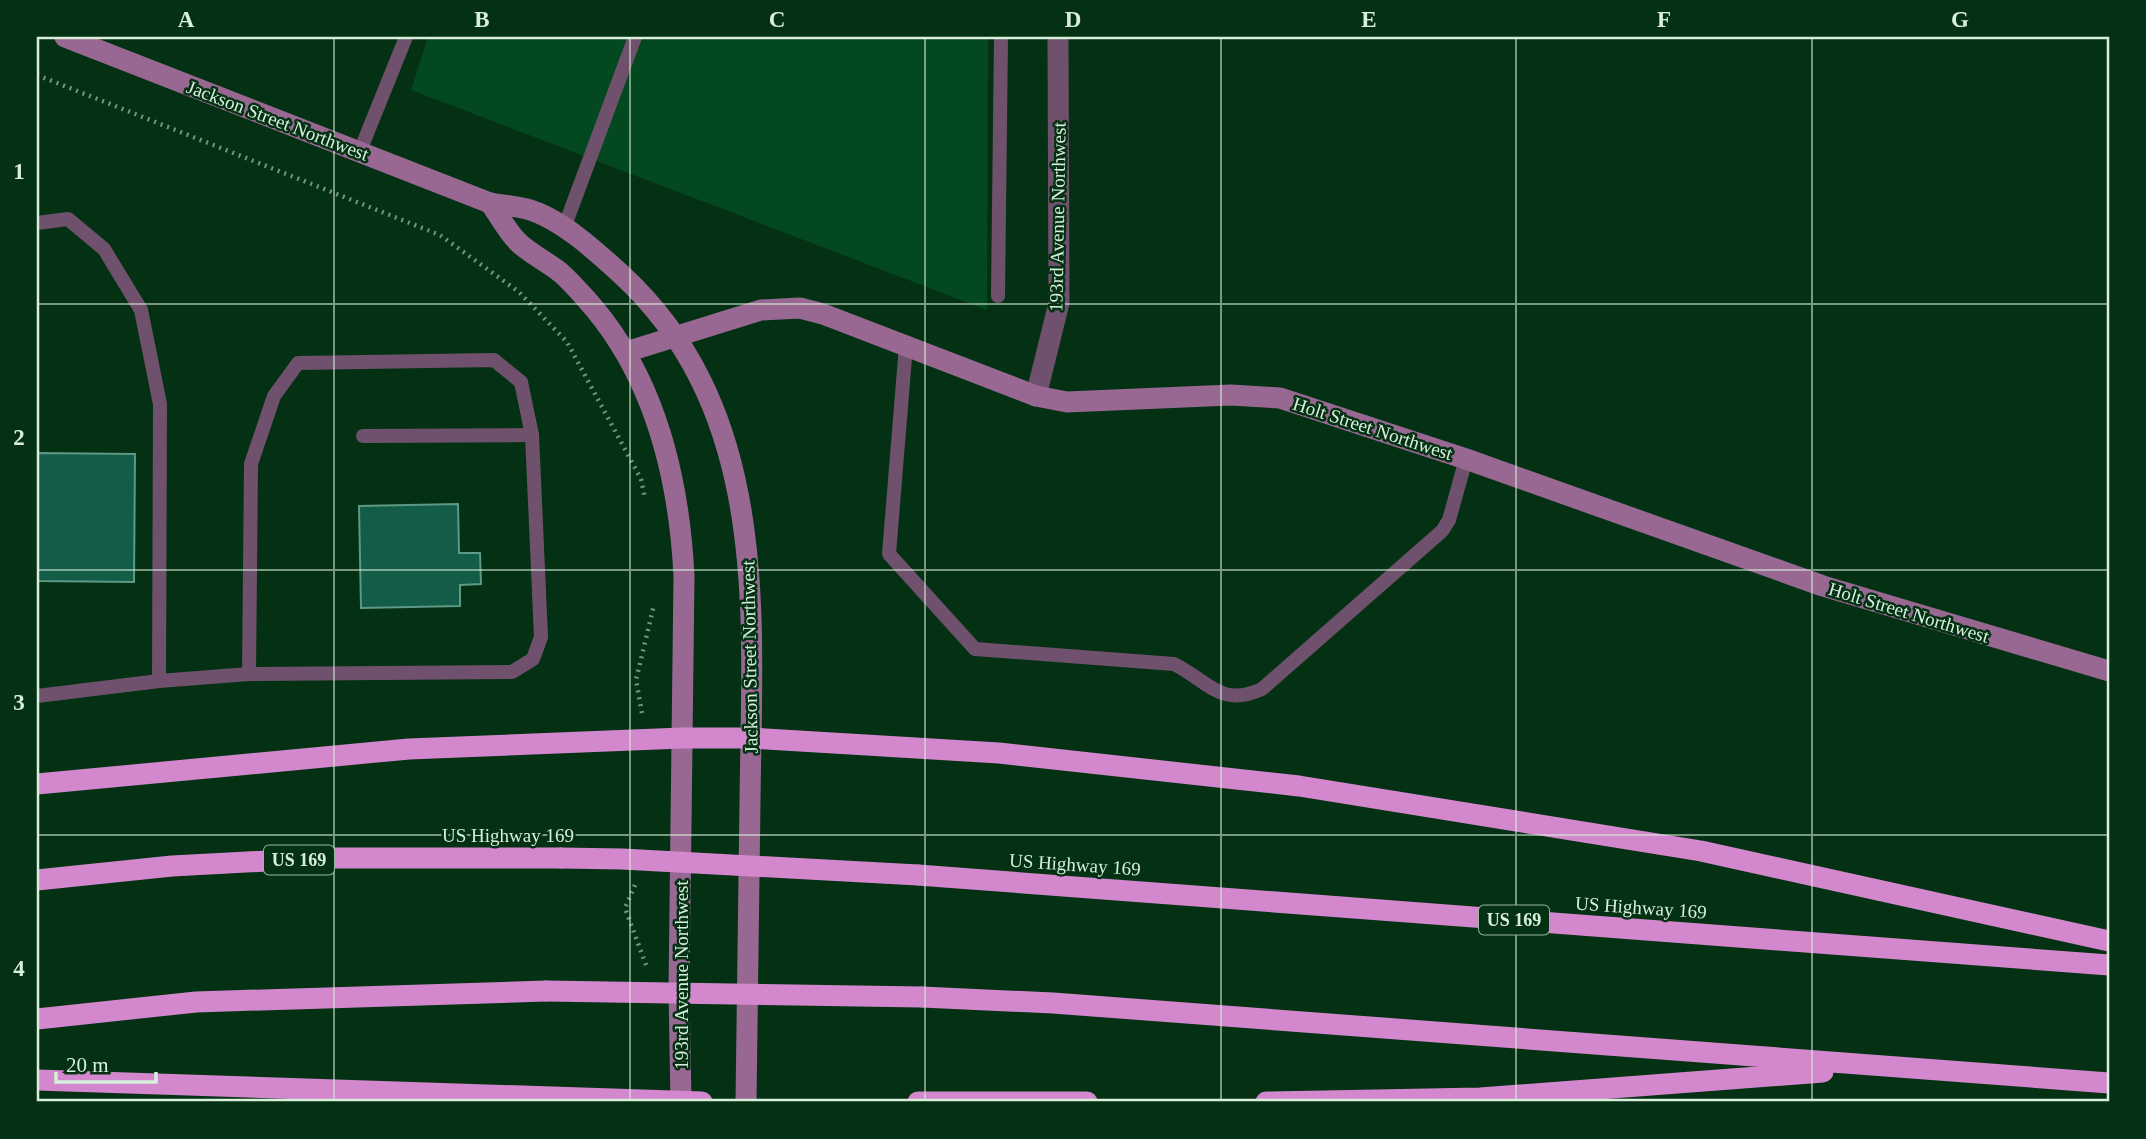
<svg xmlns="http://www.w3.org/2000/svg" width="2146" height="1139" font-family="Georgia,serif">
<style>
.green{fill:#03481e}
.building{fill:#135c48;stroke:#5d9984;stroke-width:2}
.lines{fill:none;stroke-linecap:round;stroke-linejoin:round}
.path{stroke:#73947c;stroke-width:4.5;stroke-dasharray:2 5;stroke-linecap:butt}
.lane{stroke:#70516d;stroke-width:14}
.street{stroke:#70516d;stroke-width:21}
.secondary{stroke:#986893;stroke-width:21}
.highway{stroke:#d388cd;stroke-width:21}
.highway-bridge{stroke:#d388cd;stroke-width:21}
.grid{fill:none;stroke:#d8efdb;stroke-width:2;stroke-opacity:0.55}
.labels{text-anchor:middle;stroke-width:5;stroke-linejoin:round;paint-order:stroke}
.shield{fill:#043113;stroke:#98b69f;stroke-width:2}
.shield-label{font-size:18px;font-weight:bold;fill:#d8efdb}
.street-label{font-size:19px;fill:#d8efdb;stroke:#043113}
.neatline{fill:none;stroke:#d8efdb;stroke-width:2.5}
.grid-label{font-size:23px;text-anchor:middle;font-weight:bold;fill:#d8efdb}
</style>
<rect width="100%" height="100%" fill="#043113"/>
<path class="green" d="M 428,37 L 988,37 L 987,310 L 411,90 Z"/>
<g class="building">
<path d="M 37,453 L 135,454 L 134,582 L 38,581 Z"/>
<path d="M 458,504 L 459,553 L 480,553 L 481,584 L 460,585 L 460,606 L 361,608 L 359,506 Z"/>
</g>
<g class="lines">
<g class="path">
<path d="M 37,75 L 440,235 L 519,292 L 567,342 L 641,479 L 645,498"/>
<path d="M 642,713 L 636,680 L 654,605"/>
<path d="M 635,885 L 625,908 L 646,965"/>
</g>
<g class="lane">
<path d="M 360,151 L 406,37"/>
<path d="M 37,223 L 68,219 L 104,249 L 141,310 L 160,404 L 159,681"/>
<path d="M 564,228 L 635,37"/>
<path d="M 998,296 L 1001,37"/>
<path d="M 906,345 L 889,554 L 975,649 L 1174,664 C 1208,681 1221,708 1262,689 L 1442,531 L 1449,520 L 1466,459"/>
<path d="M 363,436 L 532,435"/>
<path d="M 37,696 L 159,681 L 249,674 L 512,672 L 533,659 L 541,637 L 532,435 L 521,382 L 494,360 L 298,363 L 274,396 L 251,464 L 249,674"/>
</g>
<path class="street" d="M 1036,396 L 1059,303 L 1058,37"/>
<g class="secondary">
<path d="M 65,37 L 490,203 C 502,205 515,206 527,209 C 560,218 597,252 622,275 C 771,413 752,616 750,801 C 749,901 747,1002 746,1102"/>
<path d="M 490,203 C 499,215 507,231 518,242 C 530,254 548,262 561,273 C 570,281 579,291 587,300 C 655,376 679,476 684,576 L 679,990 L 681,1102"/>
<path d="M 626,352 L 761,310 L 800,308 L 823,314 L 1036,396 L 1067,402 L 1231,395 L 1280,398 L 1466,459 L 1823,586 L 2109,671"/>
</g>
<g class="highway">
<path d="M 37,784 L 409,749 L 682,738 L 750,738 L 999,753 L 1299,786 L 1701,851 L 2109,941"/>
<path d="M 918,875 L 2109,965"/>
<path d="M 37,880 L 172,866 L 323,858 L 561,858"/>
<path d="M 922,997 L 1053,1003 L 2109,1083"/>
<path d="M 37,1019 L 196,1002 L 546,991"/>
<path d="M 37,1080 L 702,1102"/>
<path d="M 918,1102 L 1087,1102"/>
<path d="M 1266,1102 L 1480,1098 L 1823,1072"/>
</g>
<g class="highway-bridge">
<path d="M 561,858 L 622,859 L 918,875"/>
<path d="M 546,991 L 922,997"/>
</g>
</g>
<path class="grid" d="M 334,37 L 334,1102M 630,37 L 630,1102M 925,37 L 925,1102M 1221,37 L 1221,1102M 1516,37 L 1516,1102M 1812,37 L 1812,1102M 37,304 L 2109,304M 37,570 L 2109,570M 37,835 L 2109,835"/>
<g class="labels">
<g class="shield">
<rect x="264" y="845.5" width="70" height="29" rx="5"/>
<rect x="1479" y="905.5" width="70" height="29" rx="5"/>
</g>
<g class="shield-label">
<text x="299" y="866">US 169</text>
<text x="1514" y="926">US 169</text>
</g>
<g class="street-label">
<text transform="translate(278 120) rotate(21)" y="7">Jackson Street Northwest</text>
<text transform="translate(1057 217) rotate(-89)" y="7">193rd Avenue Northwest</text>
<text transform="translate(1373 428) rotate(18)" y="7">Holt Street Northwest</text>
<text transform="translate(1909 612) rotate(17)" y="7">Holt Street Northwest</text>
<text transform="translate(749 657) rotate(-91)" y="7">Jackson Street Northwest</text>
<text x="508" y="842">US Highway 169</text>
<text transform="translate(1075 864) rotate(4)" y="7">US Highway 169</text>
<text transform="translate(1641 907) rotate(4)" y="7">US Highway 169</text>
<text transform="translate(681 975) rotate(-90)" y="7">193rd Avenue Northwest</text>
</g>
</g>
<rect width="2146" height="1139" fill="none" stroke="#043113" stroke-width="77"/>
<path d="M56 1072v10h100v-10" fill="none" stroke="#d8efdb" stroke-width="3.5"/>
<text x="66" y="1072" font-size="21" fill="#d8efdb" stroke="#043113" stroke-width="5" paint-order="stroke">20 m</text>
<rect x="38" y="38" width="2070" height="1062" class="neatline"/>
<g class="grid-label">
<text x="186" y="27">A</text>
<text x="482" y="27">B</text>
<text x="777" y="27">C</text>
<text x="1073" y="27">D</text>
<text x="1369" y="27">E</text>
<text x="1664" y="27">F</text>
<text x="1960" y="27">G</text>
<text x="19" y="179">1</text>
<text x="19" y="445">2</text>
<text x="19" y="710">3</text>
<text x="19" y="976">4</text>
</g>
</svg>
